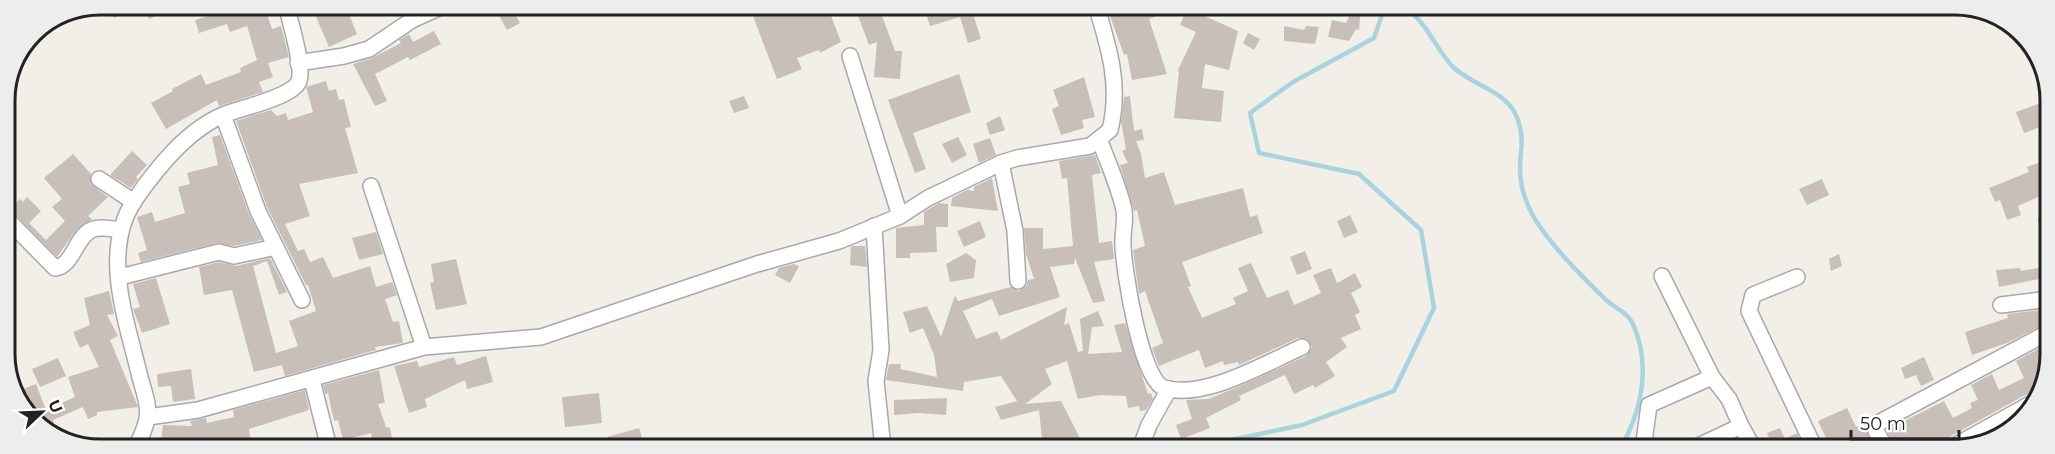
<svg xmlns="http://www.w3.org/2000/svg" width="2055" height="454" font-family="Montserrat,sans-serif">
<style>
.lines{fill:none;stroke-linecap:round;stroke-linejoin:round}
.stream{stroke:#aad3df;stroke-width:4.5}
.building{fill:#c7bfb8}
.minor-casing{stroke:#a9a9a9;stroke-width:18}
.minor{stroke:#fff;stroke-width:15}
.rim{fill:none;stroke:#222;stroke-width:3}
</style>
<rect width="100%" height="100%" fill="#f2efe9"/>
<g class="lines">
<g class="stream">
<path d="M 1400,6 C 1425,16 1435,49 1453,67 C 1474,87 1508,90 1518,120 C 1525,142 1520,149 1520,169 C 1520,187 1527,206 1536,221 C 1555,250 1581,275 1605,299 C 1612,306 1624,311 1630,319 C 1634,325 1638,337 1640,345 C 1648,381 1638,418 1620,449"/>
<path d="M 1189,449 L 1302,425 L 1394,391 L 1434,308 L 1421,230 L 1359,174 L 1259,153 L 1250,113 L 1293,82 L 1374,38 L 1385,6"/>
</g>
</g>
<g class="building">
<path d="M 108,5 L 182,5 L 149,19 L 143,5 L 114,18 Z"/>
<path d="M 223,5 L 264,5 L 272,29 L 281,26 L 289,57 L 268,63 L 273,77 L 259,82 L 263,92 L 219,106 L 217,100 L 166,129 L 151,103 L 173,91 L 172,89 L 201,74 L 206,85 L 241,72 L 240,68 L 257,60 L 247,26 L 230,32 L 227,24 L 199,33 L 195,20 L 225,11 Z"/>
<path d="M 311,5 L 345,5 L 357,34 L 329,47 Z"/>
<path d="M 506,5 L 510,5 L 520,23 L 507,30 L 496,10 Z"/>
<path d="M 766,5 L 827,5 L 841,42 L 820,53 L 819,50 L 797,58 L 802,69 L 777,79 L 751,11 Z"/>
<path d="M 862,5 L 878,5 L 895,51 L 902,51 L 900,79 L 874,77 L 877,42 L 869,45 L 855,8 Z"/>
<path d="M 923,5 L 999,5 L 974,17 L 981,39 L 968,43 L 960,17 L 930,26 Z"/>
<path d="M 1106,5 L 1183,6 L 1149,19 L 1167,74 L 1132,80 L 1127,54 L 1124,55 Z"/>
<path d="M 1354,6 L 1361,6 L 1359,30 L 1356,29 L 1349,41 L 1328,37 L 1332,20 L 1346,23 Z"/>
<path d="M 1187,8 L 1238,31 L 1229,70 L 1205,64 L 1202,88 L 1224,91 L 1221,122 L 1174,118 L 1179,71 L 1177,72 L 1196,32 L 1180,25 Z"/>
<path d="M 1284,26 L 1304,30 L 1306,26 L 1319,27 L 1315,44 L 1284,41 Z"/>
<path d="M 434,31 L 441,44 L 410,60 L 408,57 L 375,74 L 387,101 L 375,106 L 353,64 L 372,58 L 401,43 L 399,40 L 409,34 L 413,42 Z"/>
<path d="M 1248,33 L 1260,39 L 1254,50 L 1243,43 Z"/>
<path d="M 959,74 L 971,112 L 913,133 L 926,169 L 915,173 L 888,100 Z"/>
<path d="M 1084,77 L 1095,117 L 1082,120 L 1084,128 L 1061,135 L 1052,109 L 1059,106 L 1053,90 Z"/>
<path d="M 326,81 L 329,91 L 336,89 L 339,100 L 344,99 L 351,127 L 345,128 L 358,173 L 299,184 L 310,216 L 285,224 L 298,251 L 304,249 L 310,262 L 323,257 L 333,278 L 370,266 L 376,287 L 392,282 L 397,295 L 385,299 L 393,322 L 399,321 L 403,343 L 375,347 L 376,350 L 285,376 L 282,365 L 254,372 L 232,290 L 204,295 L 199,267 L 219,262 L 236,266 L 270,258 L 287,292 L 279,295 L 267,261 L 253,266 L 276,353 L 298,346 L 289,321 L 316,311 L 308,285 L 306,285 L 267,207 L 236,121 L 271,110 L 277,116 L 286,113 L 288,120 L 313,112 L 306,87 Z"/>
<path d="M 744,96 L 749,108 L 734,113 L 729,101 Z"/>
<path d="M 1130,96 L 1134,131 L 1142,129 L 1144,140 L 1136,141 L 1141,154 L 1145,178 L 1164,172 L 1175,205 L 1243,188 L 1250,217 L 1257,215 L 1263,233 L 1182,262 L 1191,286 L 1188,287 L 1202,318 L 1236,304 L 1233,298 L 1248,291 L 1238,268 L 1251,263 L 1267,298 L 1288,290 L 1294,305 L 1321,293 L 1313,275 L 1331,268 L 1337,283 L 1355,273 L 1362,287 L 1351,293 L 1360,312 L 1355,315 L 1361,329 L 1341,338 L 1347,347 L 1326,362 L 1335,376 L 1315,388 L 1313,385 L 1294,394 L 1285,375 L 1239,396 L 1241,400 L 1206,418 L 1210,428 L 1181,439 L 1176,425 L 1192,419 L 1186,400 L 1208,399 L 1238,387 L 1306,356 L 1312,347 L 1307,339 L 1298,338 L 1239,365 L 1238,362 L 1224,365 L 1223,361 L 1205,368 L 1199,350 L 1159,366 L 1152,348 L 1163,343 L 1145,291 L 1139,294 L 1134,258 L 1133,250 L 1145,246 L 1137,210 L 1134,211 L 1120,165 L 1128,163 L 1122,151 L 1126,149 L 1121,122 L 1124,97 Z"/>
<path d="M 2044,102 L 2049,124 L 2024,133 L 2016,112 Z"/>
<path d="M 1000,116 L 1005,130 L 990,135 L 986,123 Z"/>
<path d="M 220,135 L 249,214 L 262,240 L 234,246 L 217,243 L 141,262 L 138,253 L 147,250 L 137,217 L 152,212 L 155,222 L 185,213 L 178,187 L 190,184 L 187,173 L 218,165 L 212,137 Z"/>
<path d="M 958,137 L 967,155 L 952,163 L 942,144 Z"/>
<path d="M 990,138 L 996,155 L 979,163 L 973,144 Z"/>
<path d="M 132,151 L 147,165 L 136,177 L 138,179 L 131,188 L 110,175 Z"/>
<path d="M 73,154 L 91,174 L 91,184 L 108,197 L 88,216 L 92,219 L 74,233 L 57,257 L 10,209 L 20,199 L 23,202 L 27,197 L 41,211 L 29,223 L 46,240 L 65,221 L 52,207 L 62,199 L 44,178 Z"/>
<path d="M 1095,155 L 1101,173 L 1092,175 L 1099,243 L 1112,241 L 1114,259 L 1094,262 L 1105,301 L 1093,303 L 1075,258 L 1074,264 L 1050,267 L 1060,297 L 999,316 L 992,299 L 963,311 L 976,339 L 997,331 L 1001,340 L 1067,307 L 1064,325 L 1069,323 L 1078,352 L 1083,351 L 1080,319 L 1098,311 L 1104,326 L 1092,327 L 1088,354 L 1122,352 L 1114,325 L 1125,323 L 1148,394 L 1151,393 L 1153,399 L 1146,410 L 1140,411 L 1139,406 L 1128,408 L 1126,396 L 1100,395 L 1078,399 L 1067,361 L 1045,369 L 1052,384 L 1025,404 L 1061,401 L 1084,446 L 1043,449 L 1039,410 L 1001,420 L 995,407 L 1017,401 L 1001,376 L 964,382 L 963,391 L 886,380 L 889,364 L 901,364 L 900,369 L 937,377 L 934,355 L 923,328 L 910,333 L 903,312 L 927,306 L 941,337 L 955,295 L 958,301 L 1011,287 L 1019,291 L 1026,286 L 1028,280 L 1034,279 L 1026,254 L 1024,228 L 1043,228 L 1043,249 L 1073,246 L 1067,178 L 1062,179 L 1059,161 Z"/>
<path d="M 2049,159 L 2049,192 L 2018,206 L 2021,215 L 2007,220 L 2000,200 L 1995,202 L 1989,188 L 2029,172 L 2027,167 Z"/>
<path d="M 992,178 L 998,211 L 951,206 L 952,198 L 967,190 L 974,191 L 974,187 Z"/>
<path d="M 1822,179 L 1829,195 L 1807,205 L 1799,189 Z"/>
<path d="M 939,203 L 948,204 L 948,227 L 936,227 L 937,252 L 910,253 L 910,258 L 896,258 L 896,228 L 924,225 L 924,212 Z"/>
<path d="M 1350,215 L 1358,232 L 1344,238 L 1337,221 Z"/>
<path d="M 980,221 L 986,237 L 964,247 L 957,231 Z"/>
<path d="M 376,232 L 383,254 L 359,260 L 352,238 Z"/>
<path d="M 851,246 L 865,246 L 867,267 L 850,265 Z"/>
<path d="M 1305,251 L 1312,269 L 1297,275 L 1290,257 Z"/>
<path d="M 966,253 L 976,260 L 974,278 L 950,282 L 946,264 Z"/>
<path d="M 1839,254 L 1842,266 L 1831,271 L 1829,259 Z"/>
<path d="M 456,259 L 467,304 L 436,310 L 430,283 L 434,282 L 431,264 Z"/>
<path d="M 794,264 L 799,266 L 790,283 L 775,275 L 779,268 Z"/>
<path d="M 2049,266 L 2049,277 L 1999,287 L 1996,270 L 2020,268 L 2021,271 Z"/>
<path d="M 156,278 L 170,324 L 142,333 L 133,309 L 140,307 L 133,284 Z"/>
<path d="M 109,291 L 114,314 L 107,315 L 118,336 L 110,340 L 138,407 L 97,412 L 97,415 L 88,419 L 83,407 L 53,420 L 57,435 L 33,422 L 18,391 L 36,384 L 46,410 L 75,397 L 68,377 L 99,367 L 88,344 L 80,348 L 73,332 L 90,325 L 84,298 Z"/>
<path d="M 2049,309 L 2049,322 L 2007,343 L 1972,355 L 1965,332 L 2008,318 L 2007,314 Z"/>
<path d="M 2049,343 L 2049,372 L 2035,396 L 2025,395 L 1944,440 L 1939,449 L 1896,449 L 1886,430 L 1944,401 L 1953,418 L 1972,408 L 1970,403 L 1978,400 L 1971,385 L 1992,374 L 1999,390 L 2024,378 L 2016,361 Z"/>
<path d="M 486,356 L 493,382 L 467,389 L 465,380 L 425,399 L 427,407 L 409,413 L 394,366 L 417,361 L 419,367 L 454,357 L 457,365 Z"/>
<path d="M 1924,357 L 1934,380 L 1921,386 L 1916,375 L 1905,379 L 1901,368 Z"/>
<path d="M 58,358 L 66,376 L 40,387 L 32,369 Z"/>
<path d="M 191,369 L 195,399 L 173,402 L 171,386 L 158,387 L 157,374 Z"/>
<path d="M 379,370 L 385,403 L 378,404 L 386,427 L 390,428 L 394,448 L 374,448 L 371,433 L 343,440 L 338,420 L 334,421 L 328,393 L 325,394 L 323,385 Z"/>
<path d="M 305,390 L 309,410 L 249,429 L 252,448 L 160,448 L 163,425 L 192,426 L 190,421 L 206,418 L 207,423 L 234,417 L 233,410 Z"/>
<path d="M 599,393 L 602,423 L 565,427 L 562,397 Z"/>
<path d="M 947,398 L 946,415 L 918,413 L 894,415 L 894,400 Z"/>
<path d="M 1847,408 L 1856,427 L 1864,424 L 1875,449 L 1831,449 L 1818,421 Z"/>
<path d="M 639,428 L 644,444 L 640,446 L 641,448 L 610,448 L 607,437 Z"/>
<path d="M 1780,428 L 1785,439 L 1797,433 L 1804,449 L 1764,449 L 1772,445 L 1767,433 Z"/>
</g>
<g class="lines">
<defs>
<g id="minor">
<path d="M 850,56 L 900,216"/>
<path d="M 298,63 L 344,56 L 369,49 L 412,20 L 445,5"/>
<path d="M 223,115 L 258,211 L 302,300"/>
<path d="M 1100,141 C 1108,163 1119,187 1124,210 C 1126,222 1122,234 1123,246 C 1124,271 1141,380 1164,388 C 1204,400 1266,363 1302,347"/>
<path d="M 1001,163 L 1015,231 L 1018,281"/>
<path d="M 99,179 L 134,202"/>
<path d="M 371,186 L 424,347"/>
<path d="M 5,217 L 55,268 C 73,266 75,238 91,230 C 99,226 112,229 120,230"/>
<path d="M 2047,220 L 2049,221"/>
<path d="M 874,226 L 881,350 L 876,381 L 883,448"/>
<path d="M 1662,276 L 1712,377 L 1729,399 L 1741,426"/>
<path d="M 120,277 L 219,252 L 234,256 L 276,247"/>
<path d="M 1797,277 L 1753,295 L 1749,311 L 1815,449"/>
<path d="M 2001,305 L 2049,299"/>
<path d="M 312,380 L 329,448"/>
<path d="M 148,417 L 198,410 L 424,347 L 541,337 L 757,264 L 839,241 L 900,216 L 928,198 L 1001,163 L 1017,158 L 1090,146 L 1110,130 C 1121,85 1109,48 1096,5"/>
<path d="M 136,448 C 140,438 146,428 147,418 C 150,404 142,387 139,373 C 126,319 101,252 134,201 C 156,169 188,128 226,114 C 241,108 293,97 299,81 C 304,66 290,21 286,5"/>
<path d="M 1140,449 L 1149,425 L 1169,389"/>
<path d="M 1643,449 L 1649,405 L 1712,377"/>
<path d="M 1692,449 L 1741,426 L 1754,449"/>
<path d="M 1886,449 L 1876,431 L 1877,424 L 1882,421 L 2049,332"/>
<path d="M 1949,449 L 2030,404"/>
</g>
</defs>
<use href="#minor" class="minor-casing"/>
<use href="#minor" class="minor"/>
</g>
<path d="M0 0H2055V454H0ZM100 15H1955A85 85 0 0 1 2040 100V354A85 85 0 0 1 1955 439H100A85 85 0 0 1 15 354V100A85 85 0 0 1 100 15Z" fill="#ededed" fill-rule="evenodd"/>
<path class="rim" d="M100 15H1955A85 85 0 0 1 2040 100V354A85 85 0 0 1 1955 439H100A85 85 0 0 1 15 354V100A85 85 0 0 1 100 15Z"/>
<g transform="translate(42 412) rotate(67)" stroke="#ffffff" stroke-width="4.5" paint-order="stroke">
<path d="M0-4.5L10 22L0 15L-10 22Z" fill="#222222"/>
<text y="-9" font-size="16" font-weight="bold" text-anchor="middle" fill="#222222">U</text>
</g>
<path d="M1851 430v9h108v-9" fill="none" stroke="#222222" stroke-width="3"/>
<text x="1860" y="430" font-size="18" fill="#222222" stroke="#ffffff" stroke-width="4.5" paint-order="stroke">50 m</text>
</svg>
